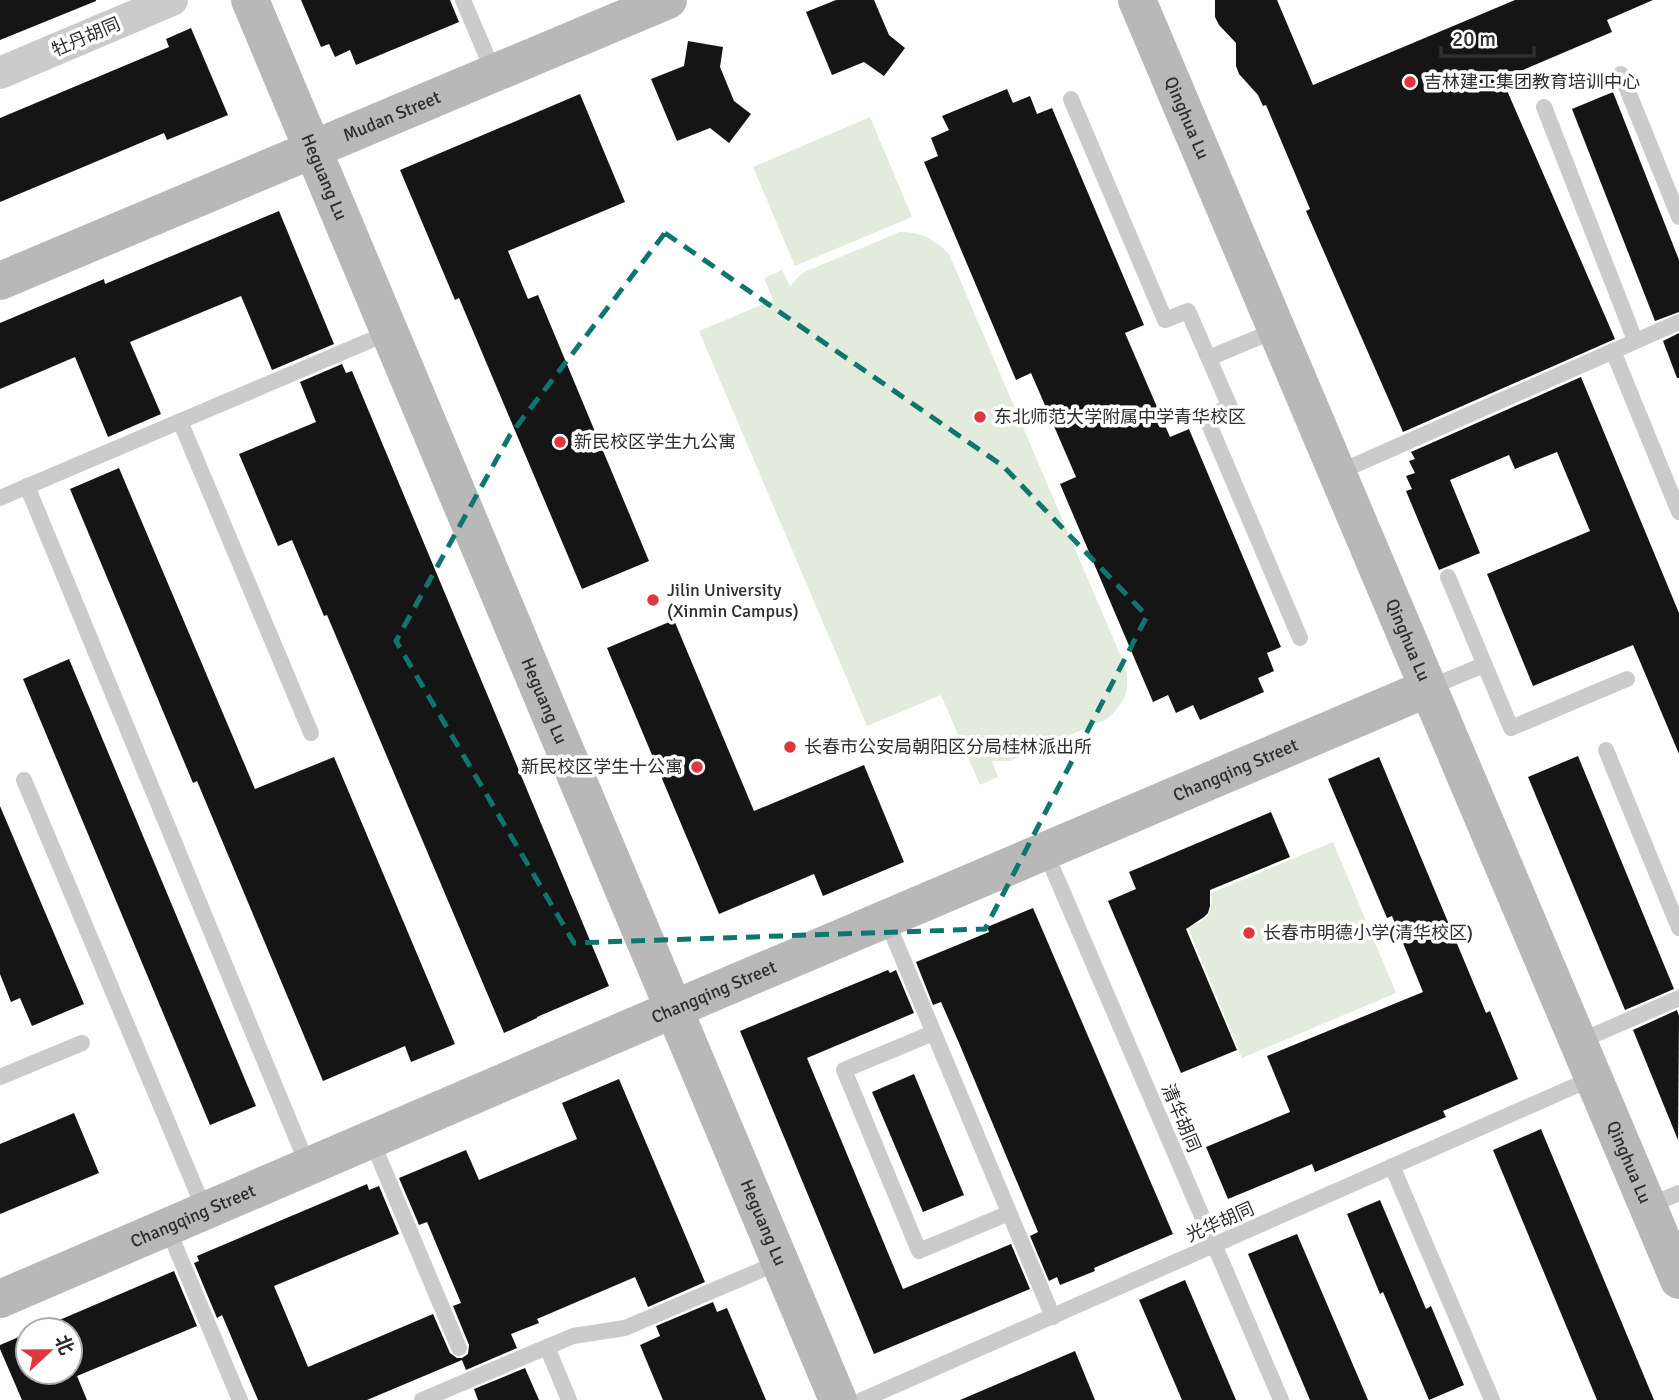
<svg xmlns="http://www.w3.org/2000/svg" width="1679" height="1400" font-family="Signika,'Noto Sans SC',sans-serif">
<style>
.green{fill:#e3ebdc}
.building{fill:#151515}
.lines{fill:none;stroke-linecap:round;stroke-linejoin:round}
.lane{stroke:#cbcbcb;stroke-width:16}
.street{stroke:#cbcbcb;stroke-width:32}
.secondary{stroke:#b8b8b8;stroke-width:38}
.marked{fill:none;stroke:#0f766e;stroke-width:5;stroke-dasharray:14 9;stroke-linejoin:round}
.poi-dot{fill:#de373d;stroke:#fff;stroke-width:2.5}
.labels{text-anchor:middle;stroke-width:7;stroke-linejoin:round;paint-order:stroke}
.street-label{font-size:18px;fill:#2e2e2e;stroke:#fff}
.poi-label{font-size:18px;fill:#2e2e2e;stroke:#fff;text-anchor:start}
</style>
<rect width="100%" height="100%" fill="#fff"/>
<g class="green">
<path d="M 870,117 L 912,217 L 795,266 L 753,167 Z"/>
<path d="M 900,232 C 921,232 935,239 949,254 L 1125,666 C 1131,690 1125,703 1107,719 L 1010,761 L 992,761 L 998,777 L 980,785 L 941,695 L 867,726 L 699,331 L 773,300 L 764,278 L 782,270 L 790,286 L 802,273 Z"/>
<path d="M 1333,842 L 1396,993 L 1242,1058 L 1187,925 C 1207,923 1214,912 1211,893 Z"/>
</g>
<g class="building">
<path d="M 0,0 L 96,0 L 96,1 L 0,40 Z"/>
<path d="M 301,0 L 450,0 L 459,22 L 356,65 L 350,50 L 335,57 L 329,44 L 321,47 Z"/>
<path d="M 836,0 L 874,0 L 889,35 L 905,48 L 884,76 L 864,62 L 832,75 L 806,12 Z"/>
<path d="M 1215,0 L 1277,0 L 1313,85 L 1515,0 L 1653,0 L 1607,20 L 1612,32 L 1502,79 L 1615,339 L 1403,432 L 1306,211 L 1310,209 L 1266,105 L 1263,106 L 1258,95 L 1239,74 L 1236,66 L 1236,43 L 1219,25 L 1215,17 Z"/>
<path d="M 191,28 L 228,115 L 167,140 L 164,133 L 0,202 L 0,118 L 169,47 L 166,39 Z"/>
<path d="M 688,41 L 723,47 L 720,67 L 734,101 L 751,114 L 729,143 L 710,128 L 677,141 L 651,79 L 684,66 Z"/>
<path d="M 1007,89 L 1013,103 L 1030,96 L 1037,114 L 1052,108 L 1144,325 L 1125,333 L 1170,437 L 1189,429 L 1281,647 L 1267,653 L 1274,671 L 1258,678 L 1264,692 L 1200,720 L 1193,705 L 1176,713 L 1168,695 L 1153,702 L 1060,484 L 1076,477 L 1031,373 L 1016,380 L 924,162 L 938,156 L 931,138 L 949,130 L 942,116 Z"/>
<path d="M 1613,92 L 1679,260 L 1679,312 L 1655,321 L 1572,109 Z"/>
<path d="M 580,94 L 625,202 L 508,251 L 528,299 L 538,295 L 649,561 L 582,589 L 459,298 L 455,300 L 400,170 Z"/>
<path d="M 279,211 L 334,344 L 272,370 L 241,296 L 130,342 L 161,414 L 108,437 L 75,357 L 0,389 L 0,323 L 104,279 L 105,284 Z"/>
<path d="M 1679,333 L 1679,378 L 1677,378 L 1663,341 Z"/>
<path d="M 342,364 L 346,373 L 352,371 L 609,986 L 537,1017 L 537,1018 L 504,1033 L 327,615 L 324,616 L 292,540 L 278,546 L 239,454 L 316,422 L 300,382 Z"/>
<path d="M 1581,377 L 1679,613 L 1679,754 L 1633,645 L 1533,686 L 1487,574 L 1590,531 L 1557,452 L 1515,469 L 1509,455 L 1450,480 L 1480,553 L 1439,570 L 1406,491 L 1412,489 L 1406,476 L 1415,473 L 1409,461 L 1415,459 L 1411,452 Z"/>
<path d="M 119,468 L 255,789 L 334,757 L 455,1044 L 411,1062 L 405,1046 L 323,1081 L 197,781 L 193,783 L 70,489 Z"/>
<path d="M 674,620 L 754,811 L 864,765 L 904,862 L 823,896 L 814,874 L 719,914 L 607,648 Z"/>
<path d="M 69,659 L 256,1106 L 210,1125 L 23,679 Z"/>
<path d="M 1578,756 L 1674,989 L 1625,1010 L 1528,777 Z"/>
<path d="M 1379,757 L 1486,1013 L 1490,1011 L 1518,1079 L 1443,1111 L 1446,1117 L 1315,1172 L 1312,1164 L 1228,1199 L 1206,1147 L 1290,1112 L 1267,1056 L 1423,992 L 1392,916 L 1387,918 L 1328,779 Z"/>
<path d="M 0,806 L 84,1004 L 32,1026 L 20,998 L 11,1002 L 0,974 Z"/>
<path d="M 1271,812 L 1290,857 L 1210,890 L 1210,906 L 1208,913 L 1204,917 L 1186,929 L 1237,1050 L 1181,1073 L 1108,901 L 1136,889 L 1129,872 Z"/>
<path d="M 1033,908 L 1173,1234 L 1094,1268 L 1095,1271 L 1060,1285 L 1057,1277 L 1049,1281 L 1030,1236 L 1038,1232 L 959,1043 L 941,1002 L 933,1005 L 916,962 L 989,932 L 987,927 Z"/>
<path d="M 888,970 L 890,973 L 896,970 L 914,1013 L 807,1058 L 903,1289 L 1011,1244 L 1030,1289 L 874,1354 L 740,1031 Z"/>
<path d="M 1677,1010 L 1679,1016 L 1678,1140 L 1633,1030 Z"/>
<path d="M 914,1074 L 964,1195 L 923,1212 L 872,1092 Z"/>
<path d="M 619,1079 L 705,1282 L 648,1307 L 635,1277 L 537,1319 L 539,1323 L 511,1334 L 517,1348 L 466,1370 L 462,1360 L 367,1400 L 258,1400 L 222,1315 L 217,1318 L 194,1263 L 199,1261 L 197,1256 L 367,1184 L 369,1190 L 379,1186 L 399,1234 L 274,1286 L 308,1367 L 433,1314 L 450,1353 L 457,1358 L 462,1358 L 468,1354 L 469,1345 L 453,1306 L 461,1303 L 427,1222 L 419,1225 L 399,1178 L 466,1150 L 479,1180 L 577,1139 L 562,1103 Z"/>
<path d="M 74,1113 L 99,1173 L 0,1214 L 0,1144 Z"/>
<path d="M 1541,1129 L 1654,1400 L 1597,1400 L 1493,1150 Z"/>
<path d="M 1380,1200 L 1426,1309 L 1431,1306 L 1464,1385 L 1429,1400 L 1383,1292 L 1380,1294 L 1347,1214 Z"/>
<path d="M 1297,1234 L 1368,1400 L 1310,1400 L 1248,1254 Z"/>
<path d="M 174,1271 L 197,1326 L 77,1376 L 87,1400 L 22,1400 L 0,1349 L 0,1345 L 28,1333 L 28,1372 L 70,1372 L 70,1330 L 36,1330 Z"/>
<path d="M 1185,1280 L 1236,1400 L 1182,1400 L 1139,1300 Z"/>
<path d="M 713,1302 L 717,1312 L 727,1308 L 766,1400 L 663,1400 L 640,1345 L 660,1336 L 656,1326 Z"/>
<path d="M 1075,1351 L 1095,1400 L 960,1400 Z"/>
<path d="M 525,1368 L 539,1400 L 478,1400 L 474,1389 Z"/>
</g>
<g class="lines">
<g class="lane">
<path d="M 463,0 L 494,73"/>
<path d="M 1621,74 L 1679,217"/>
<path d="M 1071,99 L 1165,320 L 1188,311 L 1230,407 L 1206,417 L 1300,638"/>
<path d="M 1544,107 L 1635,340"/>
<path d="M 1613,351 L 1679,512"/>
<path d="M 1209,358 L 1276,330"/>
<path d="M 180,421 L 311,733"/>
<path d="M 1337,473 L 1679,322"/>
<path d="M 27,486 L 308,1166"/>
<path d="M 0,498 L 390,332"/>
<path d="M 1448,577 L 1511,728 L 1627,679"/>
<path d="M 1428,688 L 1484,665"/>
<path d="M 1606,750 L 1679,928"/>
<path d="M 24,780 L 205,1211"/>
<path d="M 1045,851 L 1281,1400"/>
<path d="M 886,919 L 1053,1317"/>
<path d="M 933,1033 L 844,1070 L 919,1251 L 1009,1213"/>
<path d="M 1578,1042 L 1679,998"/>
<path d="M 0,1077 L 82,1043"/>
<path d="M 371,1139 L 459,1348"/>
<path d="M 1392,1166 L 1492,1400"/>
<path d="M 1648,1206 L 1679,1193"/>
<path d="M 167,1227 L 240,1400"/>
<path d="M 547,1347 L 569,1400"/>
<path d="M 422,1400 L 573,1336 L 625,1328 L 780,1262"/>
<path d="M 862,1400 L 1593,1078"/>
</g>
<path class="street" d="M 0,73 L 172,0"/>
<g class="secondary">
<path id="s1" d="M 250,0 L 838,1400"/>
<path id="s2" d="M 1137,0 L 1679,1280"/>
<path id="s3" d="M 0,281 L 668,0"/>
<path id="s4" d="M 0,1299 L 674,1009 L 1428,688"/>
</g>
</g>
<path class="marked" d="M 665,233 L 1003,466 L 1147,616 L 985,929 L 574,943 L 396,641 L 510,435 Z"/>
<g class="poi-dot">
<circle cx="1410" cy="82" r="7"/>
<circle cx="980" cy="417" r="7"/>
<circle cx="560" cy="442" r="7"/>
<circle cx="653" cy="600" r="7"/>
<circle cx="790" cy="747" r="7"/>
<circle cx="697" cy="767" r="7"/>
<circle cx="1249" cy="933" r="7"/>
</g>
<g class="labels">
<g class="street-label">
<text transform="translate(86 37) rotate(-23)" y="6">牡丹胡同</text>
<text dy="6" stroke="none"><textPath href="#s3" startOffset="425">Mudan Street</textPath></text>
<text dy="6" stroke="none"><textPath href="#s2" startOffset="128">Qinghua Lu</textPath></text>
<text dy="6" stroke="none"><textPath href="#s1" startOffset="192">Heguang Lu</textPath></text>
<text dy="6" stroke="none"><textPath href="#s2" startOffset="695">Qinghua Lu</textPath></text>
<text dy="6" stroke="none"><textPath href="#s1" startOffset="760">Heguang Lu</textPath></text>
<text dy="6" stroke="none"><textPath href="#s4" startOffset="1344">Changqing Street</textPath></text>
<text dy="6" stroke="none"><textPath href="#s4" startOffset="777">Changqing Street</textPath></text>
<text transform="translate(1181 1118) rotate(67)" y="6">清华胡同</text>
<text dy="6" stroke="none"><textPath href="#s2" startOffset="1262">Qinghua Lu</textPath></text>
<text dy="6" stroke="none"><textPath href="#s4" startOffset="210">Changqing Street</textPath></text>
<text transform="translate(1220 1222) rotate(-24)" y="6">光华胡同</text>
<text dy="6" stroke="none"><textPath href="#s1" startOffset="1326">Heguang Lu</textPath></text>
</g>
<g class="poi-label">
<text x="1424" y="88">吉林建工集团教育培训中心</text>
<text x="994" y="423">东北师范大学附属中学青华校区</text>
<text x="574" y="448">新民校区学生九公寓</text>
<text x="667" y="596">Jilin University<tspan x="667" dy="21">(Xinmin Campus)</tspan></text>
<text x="804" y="753">长春市公安局朝阳区分局桂林派出所</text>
<text x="683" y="773" text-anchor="end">新民校区学生十公寓</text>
<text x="1263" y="939">长春市明德小学(清华校区)</text>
</g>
</g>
<g transform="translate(49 1351) rotate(68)"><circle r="33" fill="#ffffff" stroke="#ababab" stroke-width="2"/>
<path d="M0-5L12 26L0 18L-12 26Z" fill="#de373d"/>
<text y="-10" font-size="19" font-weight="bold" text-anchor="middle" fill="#2e2e2e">北</text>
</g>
<path d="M1441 46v10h93v-10" fill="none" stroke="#2e2e2e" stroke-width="3.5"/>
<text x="1452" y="46" font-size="21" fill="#2e2e2e" stroke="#ffffff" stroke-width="5" paint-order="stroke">20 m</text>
</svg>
